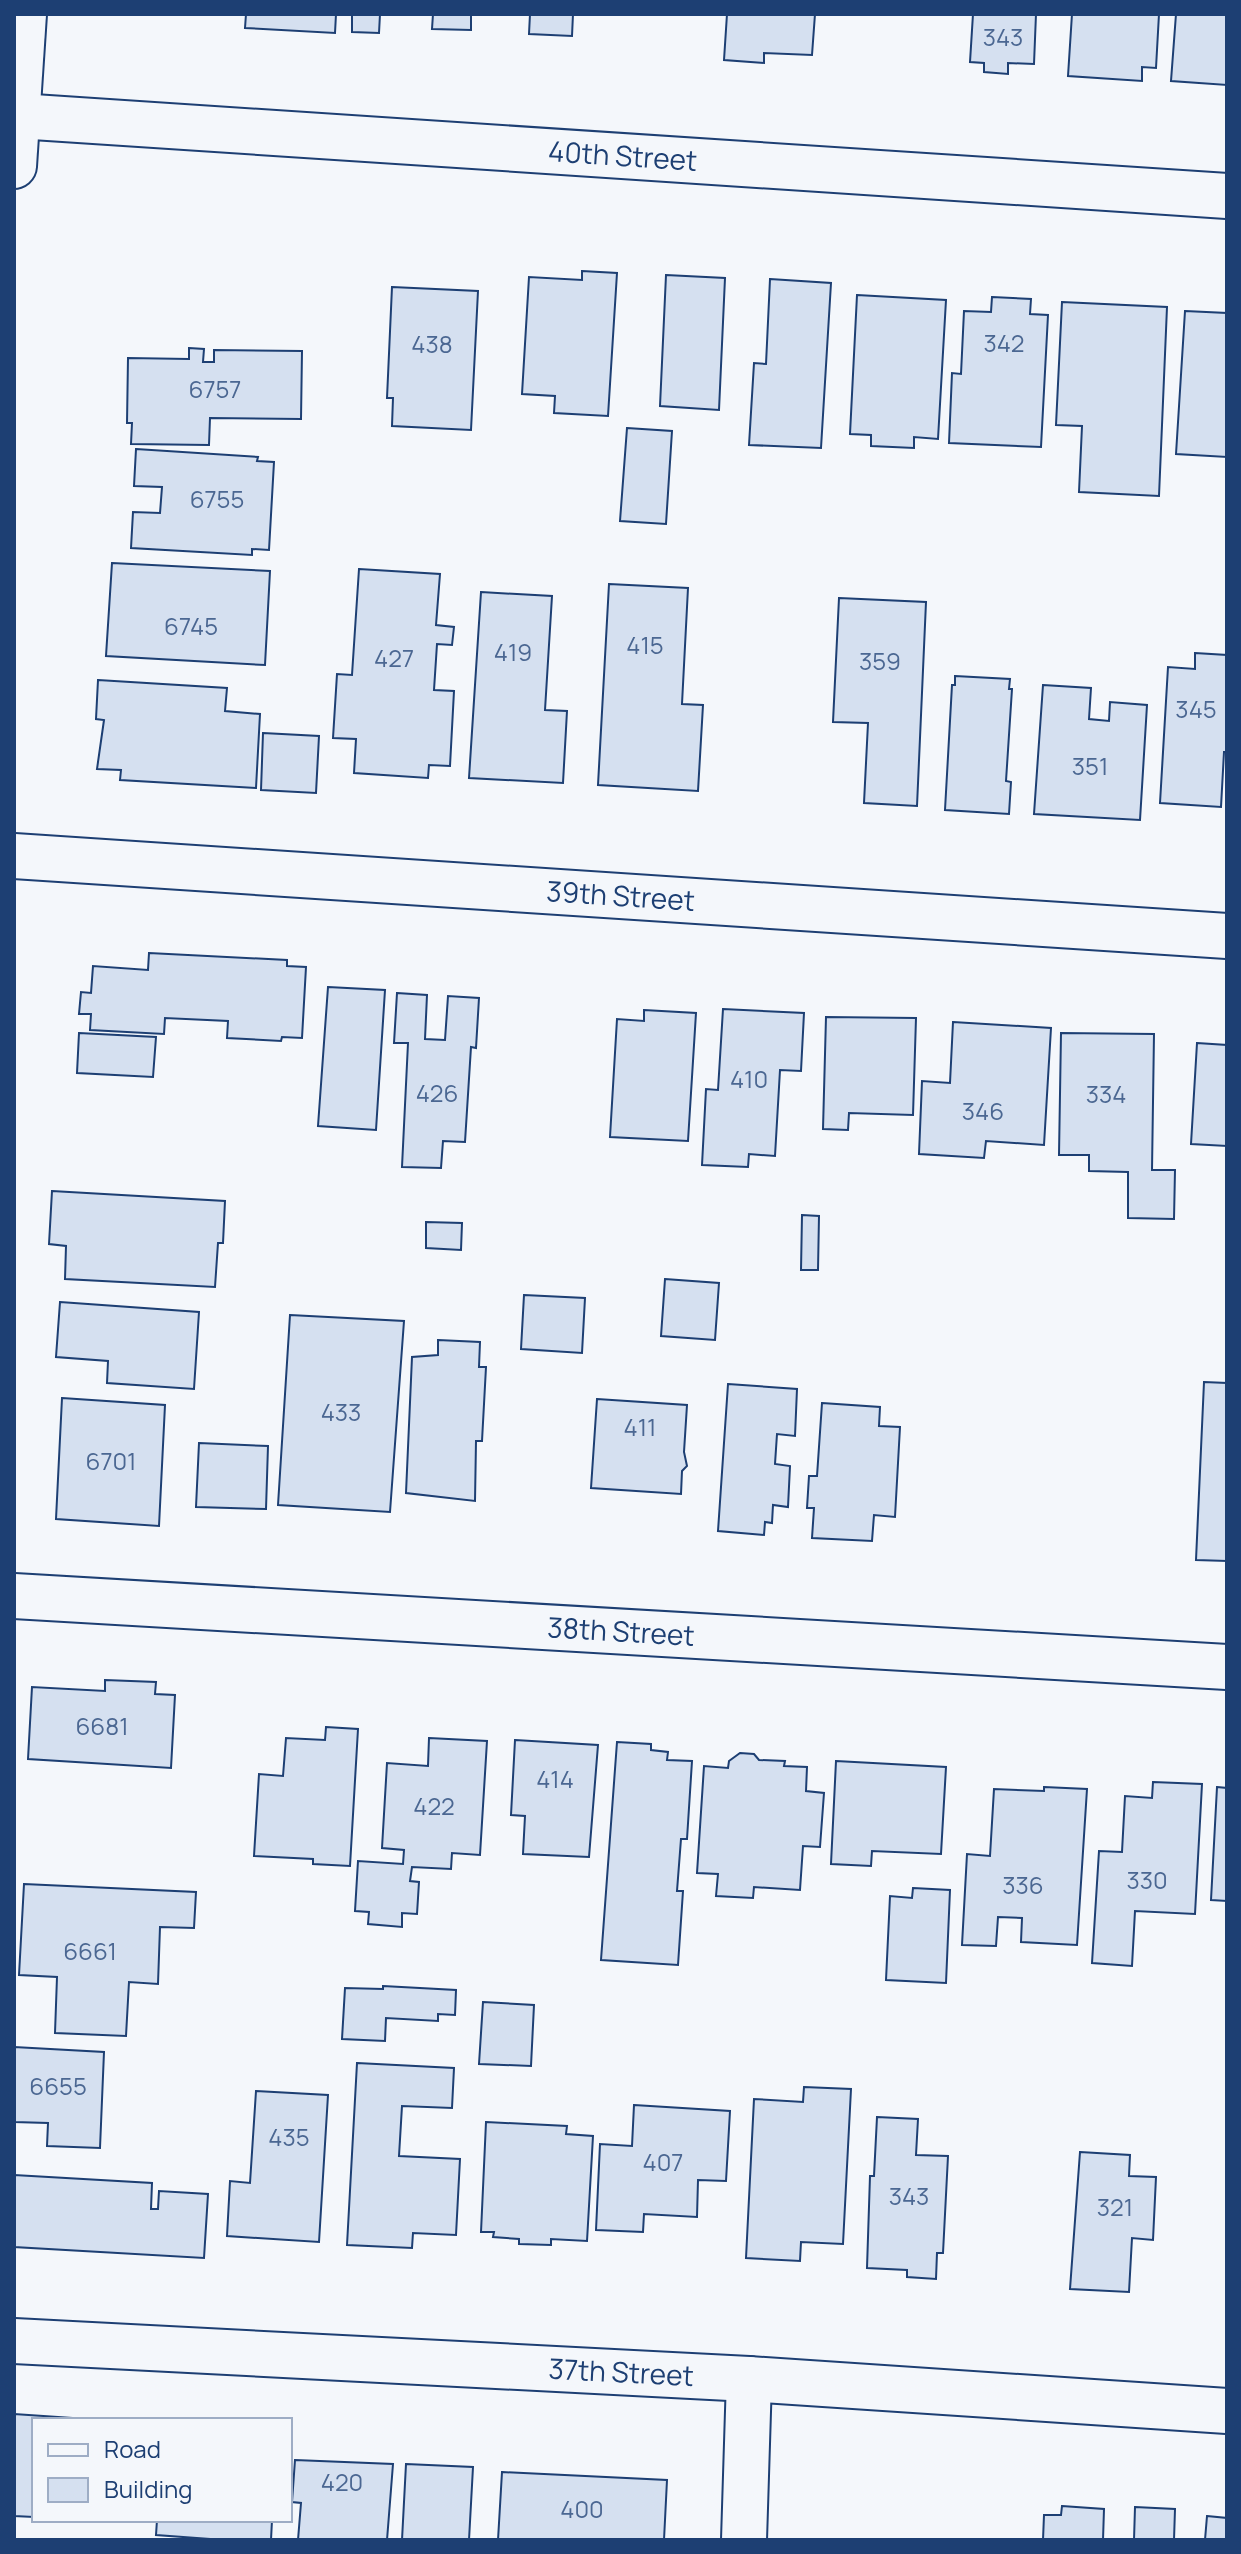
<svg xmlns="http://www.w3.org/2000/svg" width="1241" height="2554" font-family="Manrope,sans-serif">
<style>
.building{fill:#d5e0f0;stroke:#1d3f73;stroke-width:2}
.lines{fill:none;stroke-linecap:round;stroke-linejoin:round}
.minor-casing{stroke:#1d3f73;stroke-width:48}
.minor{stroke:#f4f7fb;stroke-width:44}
.labels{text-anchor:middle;stroke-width:6;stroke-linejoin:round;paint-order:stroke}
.number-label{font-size:24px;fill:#4b6792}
.street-label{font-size:28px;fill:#1d3f73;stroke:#f4f7fb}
</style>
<rect width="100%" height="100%" fill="#f4f7fb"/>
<g class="building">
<path d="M 246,14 L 336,14 L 335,33 L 245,28 Z"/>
<path d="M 352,14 L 380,14 L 379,33 L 352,32 Z"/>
<path d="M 433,14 L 471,14 L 471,30 L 432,29 Z"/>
<path d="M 530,14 L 573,14 L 572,36 L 529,34 Z"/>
<path d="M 727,14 L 815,14 L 812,55 L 764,53 L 764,63 L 724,60 Z"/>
<path d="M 973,14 L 1036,14 L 1034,64 L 1008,63 L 1008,74 L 984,72 L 984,63 L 970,62 Z"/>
<path d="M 1072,14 L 1159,14 L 1156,68 L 1142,67 L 1142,81 L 1068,76 Z"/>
<path d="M 1176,14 L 1227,14 L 1227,85 L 1171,81 Z"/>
<path d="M 582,271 L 617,273 L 608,416 L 554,413 L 555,396 L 522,394 L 529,277 L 582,280 Z"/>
<path d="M 666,275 L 725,278 L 719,410 L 660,406 Z"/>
<path d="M 770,279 L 831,283 L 821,448 L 749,445 L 754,363 L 766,364 Z"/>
<path d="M 392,287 L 478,291 L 471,430 L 392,426 L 393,398 L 387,398 Z"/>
<path d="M 857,295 L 946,300 L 938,439 L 914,437 L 914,448 L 871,446 L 871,435 L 850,434 Z"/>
<path d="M 992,297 L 1031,299 L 1030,314 L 1048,315 L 1041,447 L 949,443 L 952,373 L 961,374 L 964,311 L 991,312 Z"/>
<path d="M 1062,302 L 1167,307 L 1159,496 L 1079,492 L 1082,426 L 1056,425 Z"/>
<path d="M 1185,311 L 1227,313 L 1227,457 L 1176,454 Z"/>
<path d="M 189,348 L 204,349 L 203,362 L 214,362 L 214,350 L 302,351 L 301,419 L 210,418 L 209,445 L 131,444 L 132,423 L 127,423 L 128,358 L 189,359 Z"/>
<path d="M 627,428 L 672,431 L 666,524 L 620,521 Z"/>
<path d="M 136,449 L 258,457 L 257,461 L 274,462 L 269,550 L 252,549 L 252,555 L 131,548 L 133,512 L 160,513 L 162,487 L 134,486 Z"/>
<path d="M 112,563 L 270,571 L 265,665 L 106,656 Z"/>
<path d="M 359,569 L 440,574 L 436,625 L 454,627 L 452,645 L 437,644 L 434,690 L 454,691 L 450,766 L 429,765 L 428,778 L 354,773 L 356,739 L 333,738 L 337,674 L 352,675 Z"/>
<path d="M 609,584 L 688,588 L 682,704 L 703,705 L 698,791 L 598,785 Z"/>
<path d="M 481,592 L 552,596 L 545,710 L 567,711 L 563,783 L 469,778 Z"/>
<path d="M 839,598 L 926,602 L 917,806 L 864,803 L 868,723 L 833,722 Z"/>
<path d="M 1195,653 L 1227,655 L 1227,752 L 1224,752 L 1221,807 L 1160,803 L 1168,667 L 1195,669 Z"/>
<path d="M 955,676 L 1010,679 L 1009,689 L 1012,689 L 1006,781 L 1011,782 L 1009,814 L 945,810 L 952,685 L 955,685 Z"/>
<path d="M 98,680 L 227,688 L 225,711 L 260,714 L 256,788 L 120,780 L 121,770 L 97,769 L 104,720 L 96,719 Z"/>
<path d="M 1043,685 L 1091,688 L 1089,719 L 1109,721 L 1110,702 L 1147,705 L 1140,820 L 1034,814 Z"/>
<path d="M 263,733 L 319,736 L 316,793 L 261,790 Z"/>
<path d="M 149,953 L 287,960 L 287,966 L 306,967 L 302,1038 L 282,1037 L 281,1041 L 227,1038 L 228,1021 L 165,1018 L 164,1034 L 90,1030 L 91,1014 L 79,1014 L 81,992 L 91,993 L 93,966 L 148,970 Z"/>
<path d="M 328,987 L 385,990 L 376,1130 L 318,1126 Z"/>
<path d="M 397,993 L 427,995 L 425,1039 L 445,1040 L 448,996 L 479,998 L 476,1048 L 471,1047 L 465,1142 L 443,1141 L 441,1168 L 402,1167 L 408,1043 L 394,1043 Z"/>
<path d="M 723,1009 L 804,1013 L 801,1071 L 780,1070 L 775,1156 L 749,1154 L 748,1167 L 702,1165 L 706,1089 L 718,1090 Z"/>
<path d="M 644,1010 L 696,1013 L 688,1141 L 610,1137 L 617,1019 L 644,1021 Z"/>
<path d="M 826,1017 L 916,1018 L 913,1115 L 849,1113 L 848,1130 L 823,1129 Z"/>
<path d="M 953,1022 L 1051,1028 L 1044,1145 L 986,1141 L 984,1158 L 919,1154 L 922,1081 L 950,1083 Z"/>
<path d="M 79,1033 L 156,1037 L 153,1077 L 77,1073 Z"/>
<path d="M 1061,1033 L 1154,1034 L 1152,1170 L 1175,1170 L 1174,1219 L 1128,1218 L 1128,1172 L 1089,1171 L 1089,1155 L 1059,1155 Z"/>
<path d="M 1197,1043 L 1227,1045 L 1227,1146 L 1191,1144 Z"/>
<path d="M 52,1191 L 225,1201 L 223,1243 L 218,1243 L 215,1287 L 65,1279 L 66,1246 L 49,1244 Z"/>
<path d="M 802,1215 L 819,1216 L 818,1270 L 801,1270 Z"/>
<path d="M 426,1222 L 462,1223 L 461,1250 L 426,1248 Z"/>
<path d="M 665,1279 L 719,1283 L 715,1340 L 661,1336 Z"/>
<path d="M 524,1295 L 585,1298 L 582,1353 L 521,1349 Z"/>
<path d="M 60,1302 L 199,1312 L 194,1389 L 107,1383 L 108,1361 L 56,1357 Z"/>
<path d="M 290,1315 L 404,1321 L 390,1512 L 278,1505 Z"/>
<path d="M 438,1340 L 480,1342 L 479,1367 L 486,1367 L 482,1441 L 476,1441 L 475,1501 L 406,1493 L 412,1357 L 438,1355 Z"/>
<path d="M 1204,1382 L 1227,1383 L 1227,1561 L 1196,1560 Z"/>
<path d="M 728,1384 L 797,1389 L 795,1436 L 777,1434 L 775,1464 L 790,1466 L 788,1507 L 773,1505 L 772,1523 L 765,1522 L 764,1535 L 718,1531 Z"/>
<path d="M 62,1398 L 165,1405 L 159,1526 L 56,1519 Z"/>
<path d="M 597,1399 L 687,1405 L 684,1452 L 687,1466 L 682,1471 L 681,1494 L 591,1488 Z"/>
<path d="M 822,1403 L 880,1407 L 879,1426 L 900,1427 L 895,1517 L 874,1515 L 872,1541 L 812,1538 L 814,1508 L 807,1508 L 809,1476 L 817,1476 Z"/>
<path d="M 199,1443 L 268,1446 L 266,1509 L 196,1507 Z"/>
<path d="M 105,1680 L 156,1682 L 155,1694 L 175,1695 L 171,1768 L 28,1759 L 32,1687 L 105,1691 Z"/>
<path d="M 326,1727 L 358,1729 L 350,1866 L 313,1864 L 313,1859 L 254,1856 L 259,1774 L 283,1776 L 286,1738 L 325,1740 Z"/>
<path d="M 429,1738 L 487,1741 L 480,1855 L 452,1853 L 451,1869 L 412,1867 L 410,1881 L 419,1882 L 417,1914 L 402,1913 L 402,1927 L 368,1924 L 369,1912 L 355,1911 L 358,1861 L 403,1864 L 404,1850 L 382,1848 L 387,1763 L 428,1766 Z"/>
<path d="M 515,1740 L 598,1745 L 589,1857 L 523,1854 L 525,1816 L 511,1815 Z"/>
<path d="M 617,1742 L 651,1744 L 651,1750 L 668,1752 L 667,1760 L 692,1761 L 687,1839 L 681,1839 L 677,1891 L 683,1891 L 678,1965 L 601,1960 Z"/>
<path d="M 740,1753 L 754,1754 L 759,1760 L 785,1761 L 784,1766 L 807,1767 L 806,1791 L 824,1793 L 820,1847 L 803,1846 L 800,1890 L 754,1887 L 753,1898 L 716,1896 L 718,1874 L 697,1873 L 704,1766 L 728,1768 L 729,1761 Z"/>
<path d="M 836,1761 L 946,1767 L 941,1854 L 872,1851 L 871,1866 L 831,1864 Z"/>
<path d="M 1153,1782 L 1202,1784 L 1195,1914 L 1135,1911 L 1132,1966 L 1092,1963 L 1099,1851 L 1122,1852 L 1125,1796 L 1152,1798 Z"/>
<path d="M 1044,1787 L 1087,1789 L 1077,1945 L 1021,1942 L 1022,1918 L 998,1917 L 996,1946 L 962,1945 L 967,1854 L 990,1856 L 994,1789 L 1044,1791 Z"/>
<path d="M 1217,1787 L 1227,1788 L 1227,1901 L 1211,1900 Z"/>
<path d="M 24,1884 L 196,1892 L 194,1928 L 160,1927 L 158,1984 L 129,1982 L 126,2036 L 55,2033 L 57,1977 L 19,1975 Z"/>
<path d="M 913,1888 L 950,1890 L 946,1983 L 886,1980 L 890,1896 L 912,1898 Z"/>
<path d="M 383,1986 L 456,1990 L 455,2015 L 438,2014 L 438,2021 L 386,2018 L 385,2041 L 342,2039 L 345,1988 L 383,1989 Z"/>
<path d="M 483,2002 L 534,2005 L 531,2066 L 479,2064 Z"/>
<path d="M 14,2047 L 104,2052 L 100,2148 L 47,2146 L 48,2123 L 14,2122 Z"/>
<path d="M 357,2063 L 454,2068 L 452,2108 L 402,2106 L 399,2156 L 460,2159 L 456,2235 L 413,2233 L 412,2248 L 347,2245 Z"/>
<path d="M 804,2087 L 851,2089 L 843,2244 L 801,2242 L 800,2261 L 746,2258 L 754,2099 L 803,2102 Z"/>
<path d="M 256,2091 L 328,2095 L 319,2242 L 227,2236 L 230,2181 L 250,2183 Z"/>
<path d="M 634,2105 L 730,2111 L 726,2181 L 698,2180 L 697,2217 L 644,2214 L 643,2232 L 596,2230 L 600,2144 L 632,2146 Z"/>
<path d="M 877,2117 L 918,2119 L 916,2155 L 948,2156 L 943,2253 L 937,2253 L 936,2279 L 907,2277 L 907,2270 L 867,2268 L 870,2176 L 874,2176 Z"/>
<path d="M 486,2122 L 567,2126 L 566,2134 L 593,2136 L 587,2241 L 551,2239 L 551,2245 L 519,2244 L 519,2239 L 493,2237 L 494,2232 L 481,2232 Z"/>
<path d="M 1080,2152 L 1130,2155 L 1129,2176 L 1156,2177 L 1153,2240 L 1132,2238 L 1129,2292 L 1070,2289 Z"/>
<path d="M 14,2175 L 152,2183 L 151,2209 L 158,2209 L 159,2191 L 208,2194 L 204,2258 L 14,2247 Z"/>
<path d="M 14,2414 L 102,2420 L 34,2420 L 34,2517 L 14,2516 Z"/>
<path d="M 295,2460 L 393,2464 L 387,2540 L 298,2540 L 301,2503 L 292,2502 Z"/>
<path d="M 406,2464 L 473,2467 L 469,2540 L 402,2540 Z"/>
<path d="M 502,2472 L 667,2480 L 664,2540 L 498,2540 Z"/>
<path d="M 1062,2506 L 1104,2509 L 1103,2540 L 1043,2540 L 1044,2515 L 1061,2515 Z"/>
<path d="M 1135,2507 L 1175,2509 L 1174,2540 L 1134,2540 Z"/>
<path d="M 1207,2516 L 1227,2518 L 1227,2540 L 1205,2540 Z"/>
<path d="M 157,2520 L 272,2520 L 271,2540 L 224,2540 L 156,2535 Z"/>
</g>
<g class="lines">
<defs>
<g id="minor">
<path id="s1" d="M 18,116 L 1227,196"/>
<path d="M 14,166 L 24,14"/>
<path id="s2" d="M 14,856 L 1227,936"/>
<path id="s3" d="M 14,1596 L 1227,1667"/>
<path id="s4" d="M 14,2341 L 749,2379 L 1227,2411"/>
<path d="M 744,2540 L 749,2379"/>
</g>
</defs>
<use href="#minor" class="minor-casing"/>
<use href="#minor" class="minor"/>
</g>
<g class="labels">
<g class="number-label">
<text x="1003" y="46">343</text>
<text x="1004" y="352">342</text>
<text x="432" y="353">438</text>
<text x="215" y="398">6757</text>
<text x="217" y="508">6755</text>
<text x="191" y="635">6745</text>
<text x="645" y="654">415</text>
<text x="513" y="661">419</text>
<text x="394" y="667">427</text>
<text x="880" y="670">359</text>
<text x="1196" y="718">345</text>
<text x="1090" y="775">351</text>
<text x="749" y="1088">410</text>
<text x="437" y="1102">426</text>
<text x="1106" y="1103">334</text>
<text x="983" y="1120">346</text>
<text x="341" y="1421">433</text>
<text x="640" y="1436">411</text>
<text x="111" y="1470">6701</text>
<text x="102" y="1735">6681</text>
<text x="555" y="1788">414</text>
<text x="434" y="1815">422</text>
<text x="1147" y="1889">330</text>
<text x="1023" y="1894">336</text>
<text x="90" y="1960">6661</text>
<text x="58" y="2095">6655</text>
<text x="289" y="2146">435</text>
<text x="663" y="2171">407</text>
<text x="909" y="2205">343</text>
<text x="1115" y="2216">321</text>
<text x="342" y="2491">420</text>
<text x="582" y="2518">400</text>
</g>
<g class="street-label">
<text dy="10" stroke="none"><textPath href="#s1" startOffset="606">40th Street</textPath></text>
<text dy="10" stroke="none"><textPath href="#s2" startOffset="608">39th Street</textPath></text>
<text dy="10" stroke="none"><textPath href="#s3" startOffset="608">38th Street</textPath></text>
<text dy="10" stroke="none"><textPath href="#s4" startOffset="608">37th Street</textPath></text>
</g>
</g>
<rect width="1241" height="2554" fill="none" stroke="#1d3f73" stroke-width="32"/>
<rect x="32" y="2418" width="260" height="104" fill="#f4f7fb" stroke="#9eadc5" stroke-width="2"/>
<rect x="48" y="2444" width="40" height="12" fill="#f4f7fb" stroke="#9eadc5" stroke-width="2"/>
<text x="104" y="2458" font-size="24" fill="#1d3f73">Road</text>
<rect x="48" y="2478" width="40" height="24" fill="#d5e0f0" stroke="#9eadc5" stroke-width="2"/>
<text x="104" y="2498" font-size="24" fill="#1d3f73">Building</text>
</svg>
